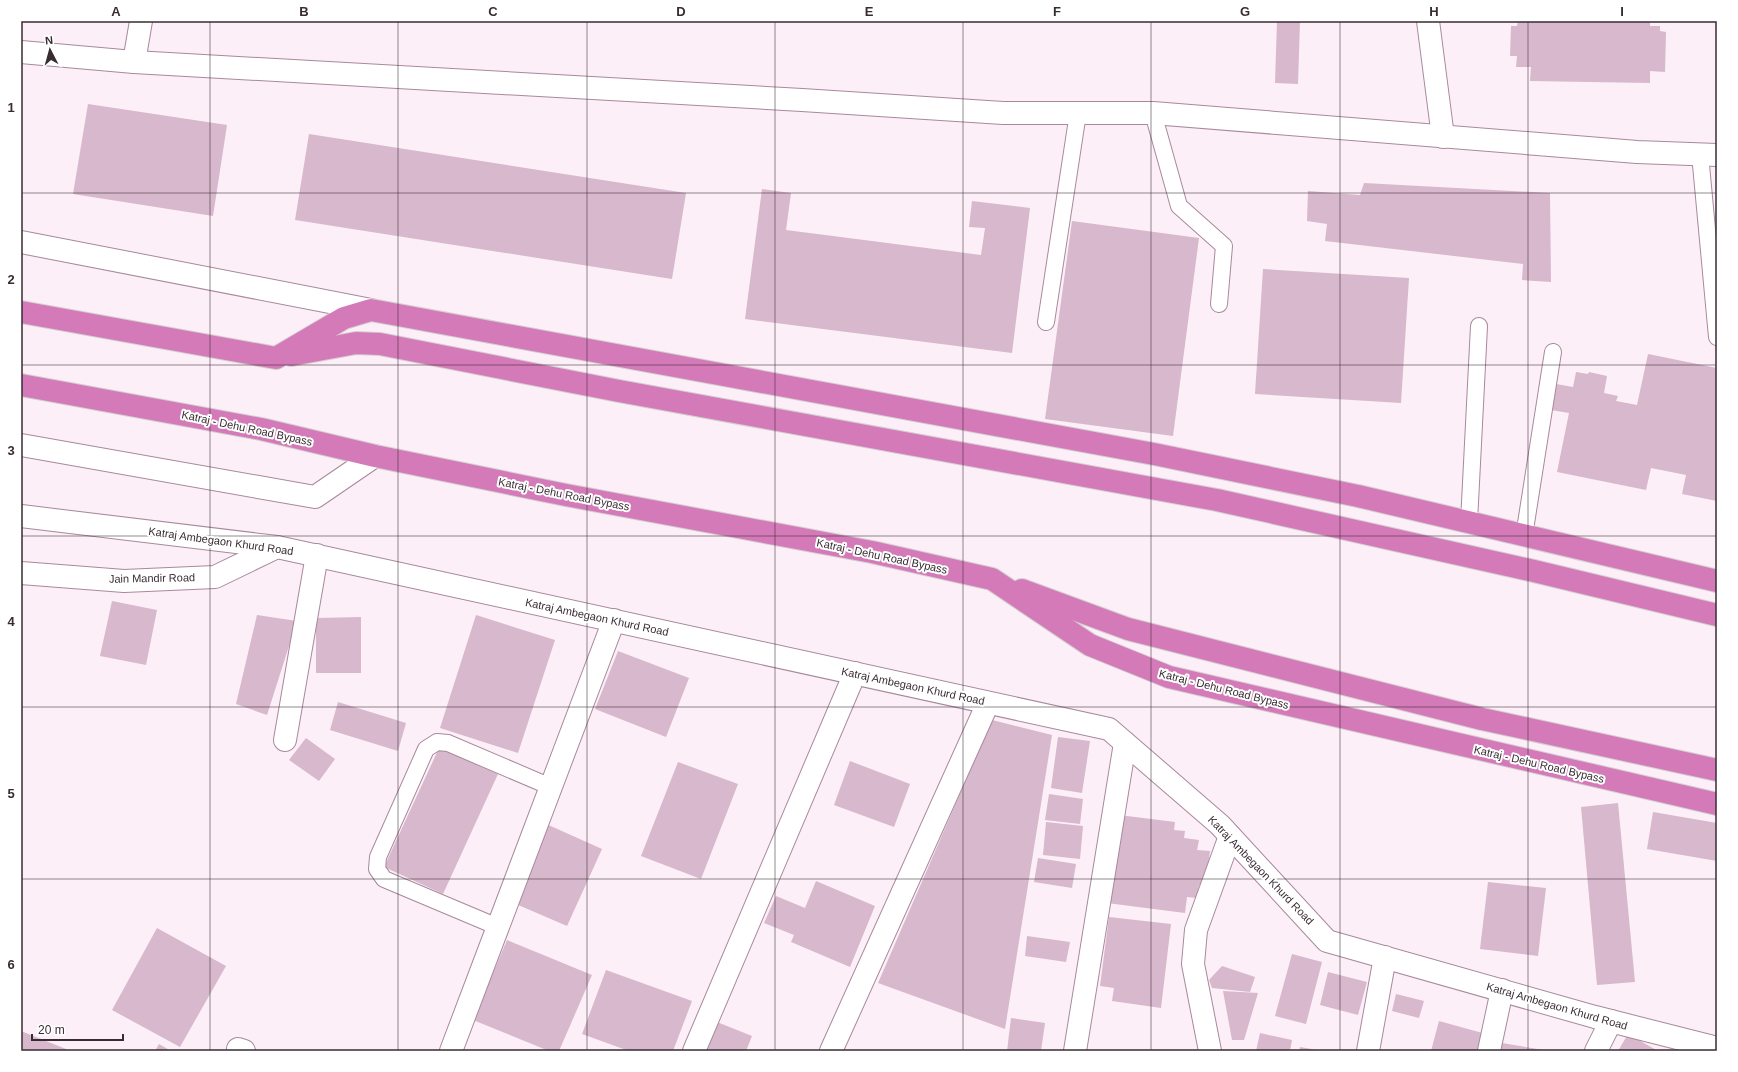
<svg xmlns="http://www.w3.org/2000/svg" width="1738" height="1072" font-family="Arial,sans-serif">
<style>
.building{fill:#d8b8cc}
.lines{fill:none;stroke-linecap:round;stroke-linejoin:round}
.service-casing{stroke:#a8899c;stroke-width:18}
.minor-casing{stroke:#a8899c;stroke-width:24}
.tertiary-casing{stroke:#a8899c;stroke-width:24}
.trunk-casing{stroke:#d3d1d2;stroke-width:24}
.service{stroke:#fff;stroke-width:16}
.minor{stroke:#fff;stroke-width:22}
.tertiary{stroke:#fff;stroke-width:22}
.trunk{stroke:#d47ab8;stroke-width:22}
.grid{fill:none;stroke:#382c33;stroke-width:1;stroke-opacity:0.55}
.labels{text-anchor:middle;stroke-width:4;stroke-linejoin:round;paint-order:stroke}
.street-label{font-size:11px;fill:#382c33;stroke:#fff}
.neatline{fill:none;stroke:#382c33;stroke-width:1.5}
.grid-label{font-size:13px;text-anchor:middle;font-weight:bold;fill:#382c33}
</style>
<rect width="100%" height="100%" fill="#fceff7"/>
<g class="building">
<path d="M 1277,21 L 1300,21 L 1298,84 L 1275,83 Z"/>
<path d="M 1518,21 L 1650,21 L 1650,26 L 1660,26 L 1660,31 L 1666,32 L 1665,72 L 1650,71 L 1650,83 L 1530,81 L 1531,67 L 1516,67 L 1517,56 L 1510,56 L 1511,26 L 1517,26 Z"/>
<path d="M 88,104 L 227,125 L 213,216 L 73,194 Z"/>
<path d="M 309,134 L 686,193 L 672,279 L 295,220 Z"/>
<path d="M 1364,183 L 1550,193 L 1551,282 L 1522,280 L 1523,264 L 1325,241 L 1327,224 L 1307,221 L 1308,191 L 1360,195 Z"/>
<path d="M 762,189 L 791,193 L 786,230 L 981,255 L 985,228 L 969,227 L 972,201 L 1030,208 L 1012,353 L 745,319 Z"/>
<path d="M 1072,221 L 1199,238 L 1173,436 L 1045,419 Z"/>
<path d="M 1263,269 L 1409,278 L 1401,403 L 1255,394 Z"/>
<path d="M 1648,354 L 1717,368 L 1717,501 L 1682,494 L 1686,475 L 1651,468 L 1646,490 L 1557,472 L 1569,413 L 1551,410 L 1556,384 L 1573,387 L 1576,372 L 1588,374 L 1589,372 L 1607,376 L 1604,393 L 1618,396 L 1616,401 L 1637,405 Z"/>
<path d="M 112,601 L 157,610 L 146,665 L 100,656 Z"/>
<path d="M 257,615 L 297,621 L 267,715 L 236,704 Z"/>
<path d="M 476,615 L 555,640 L 518,753 L 440,728 Z"/>
<path d="M 361,617 L 361,673 L 316,673 L 316,618 Z"/>
<path d="M 618,651 L 689,678 L 666,737 L 595,709 Z"/>
<path d="M 338,702 L 406,723 L 398,751 L 330,730 Z"/>
<path d="M 992,720 L 1052,735 L 1005,1029 L 878,983 Z"/>
<path d="M 1058,737 L 1090,741 L 1082,793 L 1051,788 Z"/>
<path d="M 306,738 L 335,759 L 319,781 L 289,760 Z"/>
<path d="M 439,748 L 498,774 L 443,894 L 384,867 Z"/>
<path d="M 850,761 L 910,784 L 894,827 L 834,805 Z"/>
<path d="M 678,762 L 738,784 L 701,879 L 641,856 Z"/>
<path d="M 1049,794 L 1083,799 L 1080,824 L 1045,820 Z"/>
<path d="M 1618,803 L 1635,982 L 1597,985 L 1581,807 Z"/>
<path d="M 1653,812 L 1717,823 L 1717,861 L 1647,849 Z"/>
<path d="M 1119,815 L 1175,822 L 1174,830 L 1185,831 L 1184,838 L 1199,840 L 1197,850 L 1210,851 L 1205,886 L 1199,885 L 1197,898 L 1187,897 L 1185,913 L 1107,903 Z"/>
<path d="M 1046,822 L 1083,826 L 1080,859 L 1043,855 Z"/>
<path d="M 544,823 L 602,849 L 567,926 L 509,901 Z"/>
<path d="M 1038,858 L 1076,864 L 1072,888 L 1034,882 Z"/>
<path d="M 816,881 L 875,906 L 850,967 L 791,942 L 794,935 L 764,923 L 776,896 L 805,908 Z"/>
<path d="M 1488,882 L 1546,888 L 1538,956 L 1480,949 Z"/>
<path d="M 1109,917 L 1171,924 L 1161,1008 L 1112,1001 L 1114,988 L 1100,986 Z"/>
<path d="M 157,928 L 226,966 L 180,1047 L 112,1010 Z"/>
<path d="M 1027,936 L 1070,942 L 1066,962 L 1025,956 Z"/>
<path d="M 507,940 L 592,975 L 559,1051 L 549,1051 L 473,1020 Z"/>
<path d="M 1292,954 L 1322,962 L 1306,1024 L 1275,1016 Z"/>
<path d="M 1222,966 L 1255,977 L 1250,992 L 1212,988 L 1209,980 Z"/>
<path d="M 606,970 L 692,1001 L 673,1051 L 629,1051 L 582,1034 Z"/>
<path d="M 1328,972 L 1367,982 L 1358,1015 L 1320,1005 Z"/>
<path d="M 1223,991 L 1258,993 L 1244,1040 L 1232,1040 Z"/>
<path d="M 1396,994 L 1424,1001 L 1419,1018 L 1392,1011 Z"/>
<path d="M 1011,1018 L 1045,1023 L 1041,1051 L 1007,1051 Z"/>
<path d="M 1439,1021 L 1486,1034 L 1482,1051 L 1431,1051 Z"/>
<path d="M 717,1022 L 752,1036 L 746,1051 L 706,1051 Z"/>
<path d="M 21,1031 L 71,1051 L 21,1051 Z"/>
<path d="M 1260,1033 L 1292,1040 L 1290,1051 L 1256,1051 Z"/>
<path d="M 1628,1034 L 1658,1051 L 1618,1051 Z"/>
<path d="M 1502,1043 L 1543,1050 L 1543,1051 L 1501,1051 Z"/>
<path d="M 159,1044 L 171,1051 L 155,1051 Z"/>
<path d="M 1300,1047 L 1317,1050 L 1317,1051 L 1299,1051 Z"/>
</g>
<g class="lines">
<defs>
<g id="service">
<path d="M 1153,113 L 1179,206 L 1224,246 L 1219,304"/>
<path d="M 1700,154 L 1717,337"/>
<path d="M 1046,322 L 1078,113"/>
<path d="M 1469,522 L 1479,326"/>
<path d="M 1524,536 L 1553,352"/>
<path d="M 498,927 L 384,879 L 377,869 L 378,857 L 426,749 L 437,742 L 448,743 L 551,787"/>
</g>
<g id="minor">
<path d="M 1428,21 L 1443,137"/>
<path d="M 21,52 L 134,62 L 802,100 L 1003,113 L 1153,113 L 1637,152 L 1717,155"/>
<path d="M 134,62 L 141,21"/>
<path d="M 21,242 L 371,310"/>
<path d="M 21,445 L 315,497 L 375,456"/>
<path d="M 21,573 L 124,581 L 215,577 L 277,547"/>
<path d="M 285,740 L 317,555"/>
<path d="M 238,1049 L 244,1051"/>
<path d="M 451,1051 L 614,620"/>
<path d="M 694,1051 L 855,673"/>
<path d="M 831,1051 L 988,703"/>
<path d="M 1075,1051 L 1125,743"/>
<path d="M 1368,1051 L 1385,957"/>
<path d="M 1489,1051 L 1502,990"/>
<path d="M 1596,1051 L 1611,1021"/>
</g>
<g id="tertiary">
<path d="M 21,516 L 277,547 L 1109,729 L 1220,825 L 1327,941 L 1595,1017 L 1717,1048"/>
<path d="M 1210,1051 L 1193,964 L 1196,930 L 1230,836"/>
</g>
<g id="trunk">
<path d="M 21,312 L 276,358 L 344,318 L 371,310 L 1154,454 L 1358,496 L 1717,581"/>
<path d="M 291,355 L 356,343 L 380,344 L 619,391 L 1217,500 L 1534,571 L 1717,615"/>
<path d="M 21,385 L 261,429 L 375,456 L 566,495 L 872,552 L 992,579 L 1090,645 L 1169,677 L 1717,804"/>
<path d="M 1022,590 L 1128,629 L 1482,719 L 1717,770"/>
</g>
</defs>
<use href="#service" class="service-casing"/>
<use href="#minor" class="minor-casing"/>
<use href="#tertiary" class="tertiary-casing"/>
<use href="#trunk" class="trunk-casing"/>
<use href="#service" class="service"/>
<use href="#minor" class="minor"/>
<use href="#tertiary" class="tertiary"/>
<use href="#trunk" class="trunk"/>
</g>
<path class="grid" d="M 210,21 L 210,1051M 398,21 L 398,1051M 587,21 L 587,1051M 775,21 L 775,1051M 963,21 L 963,1051M 1151,21 L 1151,1051M 1340,21 L 1340,1051M 1528,21 L 1528,1051M 21,193 L 1717,193M 21,365 L 1717,365M 21,536 L 1717,536M 21,707 L 1717,707M 21,879 L 1717,879"/>
<g class="labels">
<g class="street-label">
<text transform="translate(247 428) rotate(12)" y="4">Katraj - Dehu Road Bypass</text>
<text transform="translate(564 494) rotate(11)" y="4">Katraj - Dehu Road Bypass</text>
<text transform="translate(221 541) rotate(8)" y="4">Katraj Ambegaon Khurd Road</text>
<text transform="translate(882 556) rotate(12)" y="4">Katraj - Dehu Road Bypass</text>
<text transform="translate(152 578) rotate(-1)" y="4">Jain Mandir Road</text>
<text transform="translate(597 617) rotate(12)" y="4">Katraj Ambegaon Khurd Road</text>
<text transform="translate(913 686) rotate(12)" y="4">Katraj Ambegaon Khurd Road</text>
<text transform="translate(1224 689) rotate(14)" y="4">Katraj - Dehu Road Bypass</text>
<text transform="translate(1539 764) rotate(13)" y="4">Katraj - Dehu Road Bypass</text>
<text transform="translate(1261 870) rotate(46)" y="4">Katraj Ambegaon Khurd Road</text>
<text transform="translate(1557 1006) rotate(16)" y="4">Katraj Ambegaon Khurd Road</text>
</g>
</g>
<rect width="1738" height="1072" fill="none" stroke="#ffffff" stroke-width="44"/>
<g transform="translate(50 50) rotate(354)" stroke="#ffffff" stroke-width="3" paint-order="stroke">
<path d="M0-3L7 15L0 10L-7 15Z" fill="#382c33"/>
<text y="-6" font-size="11" font-weight="bold" text-anchor="middle" fill="#382c33">N</text>
</g>
<path d="M32 1034v6h91v-6" fill="none" stroke="#382c33" stroke-width="2"/>
<text x="38" y="1034" font-size="12" fill="#382c33" stroke="#ffffff" stroke-width="3" paint-order="stroke">20 m</text>
<rect x="22" y="22" width="1694" height="1028" class="neatline"/>
<g class="grid-label">
<text x="116" y="16">A</text>
<text x="304" y="16">B</text>
<text x="493" y="16">C</text>
<text x="681" y="16">D</text>
<text x="869" y="16">E</text>
<text x="1057" y="16">F</text>
<text x="1245" y="16">G</text>
<text x="1434" y="16">H</text>
<text x="1622" y="16">I</text>
<text x="11" y="112">1</text>
<text x="11" y="284">2</text>
<text x="11" y="455">3</text>
<text x="11" y="626">4</text>
<text x="11" y="798">5</text>
<text x="11" y="969">6</text>
</g>
</svg>
